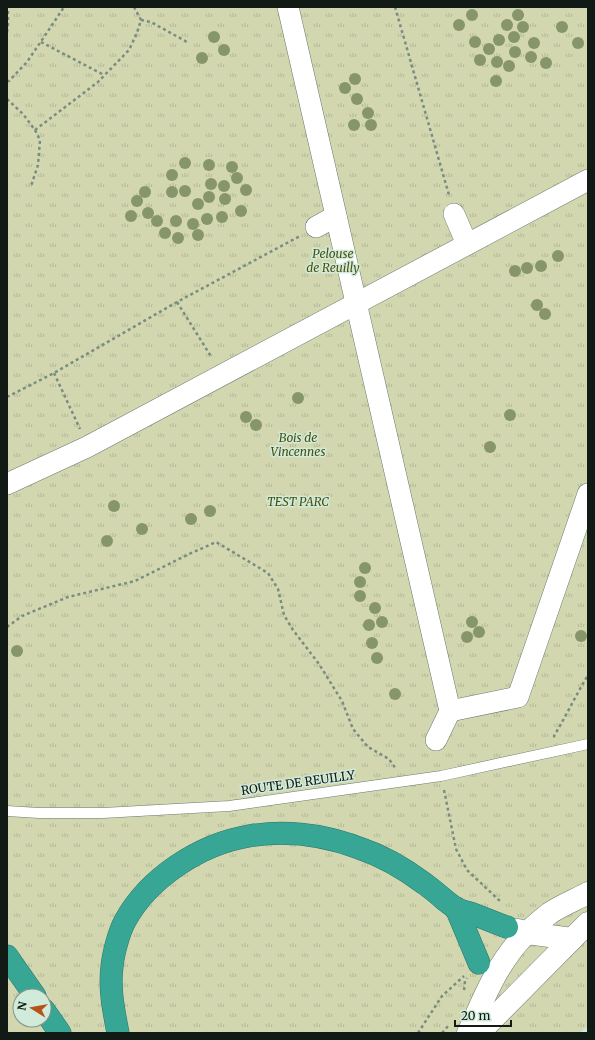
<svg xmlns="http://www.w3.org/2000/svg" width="595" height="1040" font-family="Merriweather,serif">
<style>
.park{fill:url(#park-tufts);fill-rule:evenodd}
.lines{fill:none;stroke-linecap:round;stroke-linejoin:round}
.lane-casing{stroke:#667d6f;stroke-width:11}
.street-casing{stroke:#667d6f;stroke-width:22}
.secondary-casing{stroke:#667d6f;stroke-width:23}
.highway-casing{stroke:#2a7568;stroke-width:23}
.path{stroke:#7a8d81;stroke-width:2.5;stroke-dasharray:3 3;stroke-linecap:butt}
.lane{stroke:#fff;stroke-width:10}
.street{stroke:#fff;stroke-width:21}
.secondary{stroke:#fff;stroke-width:22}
.highway{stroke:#38a695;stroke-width:22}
.tree{fill:#87966a}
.labels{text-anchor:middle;stroke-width:3;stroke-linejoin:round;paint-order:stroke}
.park-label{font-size:12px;font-style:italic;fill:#4b500e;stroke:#d1ebdb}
.street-label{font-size:12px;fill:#111a14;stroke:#d1ebdb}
</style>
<defs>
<pattern id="park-tufts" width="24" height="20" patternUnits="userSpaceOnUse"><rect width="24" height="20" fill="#d2d7b0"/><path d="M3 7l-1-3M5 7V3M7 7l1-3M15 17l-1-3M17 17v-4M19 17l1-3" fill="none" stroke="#b3b896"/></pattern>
</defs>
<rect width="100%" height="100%" fill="#d1ebdb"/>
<path class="park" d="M 7,7 L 588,7 L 588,1026 L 579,1033 L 7,1033 ZM 20,996 L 44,996 L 44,1020 L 20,1020 Z"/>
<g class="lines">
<defs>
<path id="lane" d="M 7,811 L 39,813 L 103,813 L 229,806 L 441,776 L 588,744"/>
<g id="street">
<path d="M 288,7 L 450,711 L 518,697 L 588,494"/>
<path d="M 454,214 L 467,244"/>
<path d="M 316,227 L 336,216"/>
<path d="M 7,484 L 87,447 L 588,180"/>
<path d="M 436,740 L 450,711"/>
</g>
<g id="secondary">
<path d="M 518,930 L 527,933 L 572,939"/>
<path d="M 468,1033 C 481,1005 492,976 511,951 C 521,937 536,924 550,913 C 560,906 577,899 588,893"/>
<path d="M 479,1033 L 588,923"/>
</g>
<g id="highway">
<path d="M 456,908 L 479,963"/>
<path d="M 7,956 L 35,996"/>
<path d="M 44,1010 L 60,1033"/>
<path d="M 118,1033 C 114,1012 109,989 112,967 C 113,954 119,932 125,921 C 149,877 201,844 249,836 C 285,830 324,835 359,848 C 383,856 405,869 425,884 C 432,889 439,895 446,901 C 449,903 452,906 456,908 C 461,911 467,912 473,914 C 484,918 495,923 507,927"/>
</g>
</defs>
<use href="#lane" class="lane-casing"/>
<use href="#street" class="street-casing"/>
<use href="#secondary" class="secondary-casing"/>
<use href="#highway" class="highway-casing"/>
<g class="path">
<path d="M 395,7 L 449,195"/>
<path d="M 141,20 L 151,22 L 187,42"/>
<path d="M 7,32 L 8,25 L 8,7"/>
<path d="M 41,42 L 104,75"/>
<path d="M 7,81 L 9,81 L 27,62 L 46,34 L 64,7"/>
<path d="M 7,99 L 23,114 L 35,130 L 40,140 L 38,165 L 31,186"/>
<path d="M 35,130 L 98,82 L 129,50 L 137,33 L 141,20 L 134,7"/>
<path d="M 177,302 L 212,358"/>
<path d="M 54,373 L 80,429"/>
<path d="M 7,397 L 54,373 L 177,302 L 300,236"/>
<path d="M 7,627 L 22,616 L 68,597 L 135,581 L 187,555 L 216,542 L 268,573 L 278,589 L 284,615 L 293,630 L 319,664 L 342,701 L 353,729 L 368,747 L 389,759 L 396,769"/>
<path d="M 555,737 L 554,736 C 566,716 576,695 588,675"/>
<path d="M 444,790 L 456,849 L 467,870 L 501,902"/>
<path d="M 464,990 L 465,981 L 467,978"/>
<path d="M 418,1033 L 442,996 L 464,976"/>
<path d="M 442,1033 L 449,1025"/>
</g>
<use href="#lane" class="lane"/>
<use href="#street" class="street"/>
<use href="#secondary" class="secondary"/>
<use href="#highway" class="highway"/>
</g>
<g class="tree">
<circle cx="472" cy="15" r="6"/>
<circle cx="518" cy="15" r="6"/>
<circle cx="459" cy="25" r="6"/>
<circle cx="507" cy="25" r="6"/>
<circle cx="523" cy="27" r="6"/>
<circle cx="562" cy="27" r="6"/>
<circle cx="214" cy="37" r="6"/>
<circle cx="514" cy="37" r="6"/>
<circle cx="499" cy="40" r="6"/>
<circle cx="475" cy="42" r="6"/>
<circle cx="534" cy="43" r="6"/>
<circle cx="578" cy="43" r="6"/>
<circle cx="489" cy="49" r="6"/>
<circle cx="224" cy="50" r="6"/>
<circle cx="515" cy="52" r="6"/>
<circle cx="531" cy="57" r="6"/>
<circle cx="202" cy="58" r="6"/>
<circle cx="480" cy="60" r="6"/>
<circle cx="497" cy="62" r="6"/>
<circle cx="546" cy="63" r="6"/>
<circle cx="509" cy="66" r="6"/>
<circle cx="355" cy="79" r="6"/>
<circle cx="496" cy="81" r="6"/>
<circle cx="345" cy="88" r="6"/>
<circle cx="357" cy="99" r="6"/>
<circle cx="368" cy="113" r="6"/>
<circle cx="354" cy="125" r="6"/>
<circle cx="371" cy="125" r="6"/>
<circle cx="185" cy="163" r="6"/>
<circle cx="209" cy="165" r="6"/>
<circle cx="232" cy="167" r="6"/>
<circle cx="172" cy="175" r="6"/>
<circle cx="237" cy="178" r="6"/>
<circle cx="211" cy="184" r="6"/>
<circle cx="224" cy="186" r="6"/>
<circle cx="246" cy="190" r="6"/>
<circle cx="185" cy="191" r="6"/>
<circle cx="145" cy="192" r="6"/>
<circle cx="172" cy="192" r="6"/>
<circle cx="209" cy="197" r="6"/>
<circle cx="225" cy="199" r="6"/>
<circle cx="137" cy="201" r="6"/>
<circle cx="198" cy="204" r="6"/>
<circle cx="241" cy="211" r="6"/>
<circle cx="148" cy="213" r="6"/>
<circle cx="131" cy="216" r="6"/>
<circle cx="222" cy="217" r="6"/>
<circle cx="207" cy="219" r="6"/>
<circle cx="157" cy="221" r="6"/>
<circle cx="176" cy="221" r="6"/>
<circle cx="193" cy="224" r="6"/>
<circle cx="165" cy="233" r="6"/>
<circle cx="198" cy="235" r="6"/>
<circle cx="178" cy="238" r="6"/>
<circle cx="558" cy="256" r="6"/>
<circle cx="541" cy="266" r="6"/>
<circle cx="527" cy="268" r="6"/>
<circle cx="515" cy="271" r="6"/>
<circle cx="537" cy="305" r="6"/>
<circle cx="545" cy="314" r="6"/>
<circle cx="298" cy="398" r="6"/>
<circle cx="510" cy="415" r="6"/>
<circle cx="246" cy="417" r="6"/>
<circle cx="256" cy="425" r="6"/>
<circle cx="490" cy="447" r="6"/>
<circle cx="114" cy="506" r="6"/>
<circle cx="210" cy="511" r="6"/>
<circle cx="191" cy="519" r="6"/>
<circle cx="142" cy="529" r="6"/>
<circle cx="107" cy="541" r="6"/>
<circle cx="365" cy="568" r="6"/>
<circle cx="360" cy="582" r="6"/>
<circle cx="360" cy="596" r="6"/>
<circle cx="375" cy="608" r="6"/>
<circle cx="382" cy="622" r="6"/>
<circle cx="472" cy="622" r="6"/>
<circle cx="369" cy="625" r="6"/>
<circle cx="479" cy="632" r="6"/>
<circle cx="581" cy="636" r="6"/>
<circle cx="467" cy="637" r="6"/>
<circle cx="372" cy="643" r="6"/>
<circle cx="17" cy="651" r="6"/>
<circle cx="377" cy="658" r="6"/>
<circle cx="395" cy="694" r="6"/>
</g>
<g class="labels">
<g class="park-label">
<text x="333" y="258">Pelouse<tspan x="333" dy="14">de Reuilly</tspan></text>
<text x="298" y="442">Bois de<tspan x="298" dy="14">Vincennes</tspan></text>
<text x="298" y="506">TEST PARC</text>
</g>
<g class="street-label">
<text transform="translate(298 783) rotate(-8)" y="4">ROUTE DE REUILLY</text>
</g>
</g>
<rect width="595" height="1040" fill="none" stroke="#111a14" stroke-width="16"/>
<g transform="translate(32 1008) rotate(281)"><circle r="19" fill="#d1ebdb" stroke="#84978b"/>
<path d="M0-3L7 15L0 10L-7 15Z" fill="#b65417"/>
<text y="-6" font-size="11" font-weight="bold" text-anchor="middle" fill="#111a14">N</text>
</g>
<path d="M455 1020v6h56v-6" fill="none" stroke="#111a14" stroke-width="2"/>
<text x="461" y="1020" font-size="12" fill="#111a14" stroke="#d1ebdb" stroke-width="3" paint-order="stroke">20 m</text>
</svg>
